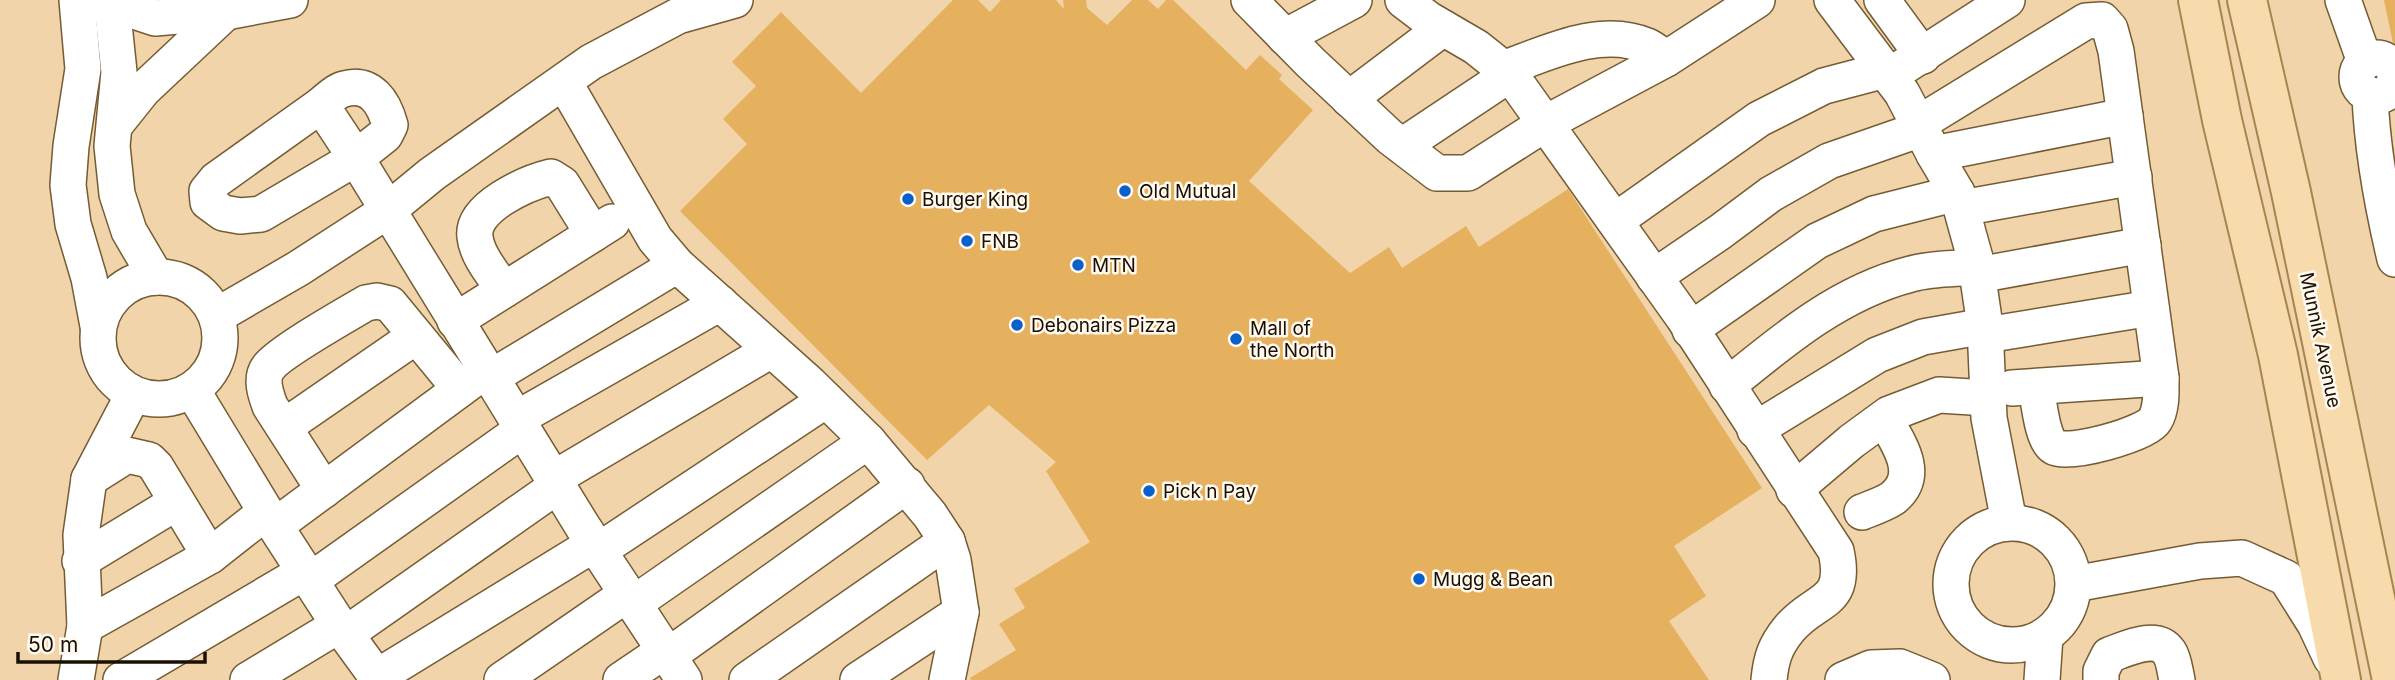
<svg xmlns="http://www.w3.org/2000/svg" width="2395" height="680" font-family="Inter,sans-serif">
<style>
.building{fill:#e5b15e}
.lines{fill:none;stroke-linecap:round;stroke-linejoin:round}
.minor-casing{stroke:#755c34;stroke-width:38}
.major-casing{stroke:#a8844e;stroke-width:42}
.minor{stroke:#fff;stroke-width:35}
.major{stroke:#f8dbad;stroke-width:38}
.poi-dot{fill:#0861ca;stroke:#fff9f0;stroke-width:2.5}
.labels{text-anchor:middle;stroke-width:5;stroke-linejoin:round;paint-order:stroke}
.poi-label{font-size:19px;fill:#1a1002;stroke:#fff9f0;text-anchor:start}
.street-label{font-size:19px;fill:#1a1002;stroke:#fff9f0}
</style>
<rect width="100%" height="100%" fill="#f1d4a9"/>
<g class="building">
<path d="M 953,0 L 978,0 L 990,12 L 1001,0 L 1056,0 L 1064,9 L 1063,0 L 1086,0 L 1087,8 L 1107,25 L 1132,0 L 1148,0 L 1158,9 L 1166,0 L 1173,0 L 1246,70 L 1260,55 L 1282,75 L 1279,79 L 1313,110 L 1249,181 L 1350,273 L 1389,247 L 1402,268 L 1466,226 L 1479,247 L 1568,189 L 1762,488 L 1674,546 L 1706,596 L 1669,621 L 1709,680 L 971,680 L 970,678 L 1016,650 L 999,624 L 1025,608 L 1014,589 L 1090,542 L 1046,471 L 1056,462 L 989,405 L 927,460 L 680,211 L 747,144 L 723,119 L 756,86 L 732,62 L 781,12 L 861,93 Z"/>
<path d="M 2384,0 L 2395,0 L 2395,47 L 2394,48 Z"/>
</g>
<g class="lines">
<defs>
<g id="minor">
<path d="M 77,0 L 83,69 L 71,146 L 68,185 L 73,224 L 89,278 L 98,326"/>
<path d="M 101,0 L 155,18 L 226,12 L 290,0"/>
<path d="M 1249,0 L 1310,62 L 1390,137 L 1437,173 L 1468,173 L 1546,123 L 1666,59 L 1757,0"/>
<path d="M 1403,0 L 1428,19 L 1476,47 L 1510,74 L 1683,317 L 1836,551 C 1848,606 1815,597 1789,629 C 1775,646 1771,659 1769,680"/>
<path d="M 1832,0 L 1902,93 L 1934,154 L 1957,193 L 1975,258 L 1985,326 L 1989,418 L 2009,522"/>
<path d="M 1882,0 L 1923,56"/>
<path d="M 2343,0 L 2365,62"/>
<path d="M 112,5 L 119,72 L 112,146 L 117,194 L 129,231 L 156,277"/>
<path d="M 1285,37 L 1354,0"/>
<circle cx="2376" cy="77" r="19"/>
<path d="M 1503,69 C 1547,53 1601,26 1647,46 C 1654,49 1660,55 1666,59"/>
<path d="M 1889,76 L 2007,0"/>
<path d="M 564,82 L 655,239 L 677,265 L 810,384 L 868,441 L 930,515 L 947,541 L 953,560 L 961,612 L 947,680"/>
<path d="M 2370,95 C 2372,151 2382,204 2395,259"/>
<path d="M 1349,99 L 1443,28"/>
<path d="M 321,105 C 327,100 336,91 344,89 C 371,81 384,103 390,125 L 385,135 L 356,158 L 583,527 L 684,680"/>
<path d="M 321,105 L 356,158 L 261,214 L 240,216 L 223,213 L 208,202 L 207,191 L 216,180 Z"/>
<path d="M 1918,124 L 2086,21 L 2102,20 L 2110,29 L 2116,51 L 2161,378 C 2161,392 2162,408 2155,420 C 2147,434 2068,456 2054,447 C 2042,440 2039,401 2036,387"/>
<path d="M 115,125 L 143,90 L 226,12"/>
<path d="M 1402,146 L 1510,74"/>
<path d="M 1934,154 L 2125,116"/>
<path d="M 1962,208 L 2134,177"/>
<path d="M 1615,221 L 1759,119 L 1824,86 L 1885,70"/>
<path d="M 1978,275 L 2143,245"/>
<circle cx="159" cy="338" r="61"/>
<path d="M 1654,277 L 1720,232 L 1771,194 L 1829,161 L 1921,129"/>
<path d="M 504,290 C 494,275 477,256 475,237 C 471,207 527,183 551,177 L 562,184 L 593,234"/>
<path d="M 218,315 L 299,268 L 387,211 L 432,174 L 591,62 L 678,16 L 735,0"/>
<path d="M 455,321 L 612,222"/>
<path d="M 1690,330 L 1817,241 L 1874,214 L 1957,193"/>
<path d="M 1986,335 L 2151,308"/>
<path d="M 490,378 L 677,265"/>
<path d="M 1727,386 C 1783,340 1840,292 1911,274 C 1932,268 1955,269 1976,267"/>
<path d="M 2012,388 L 2161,378"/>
<path d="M 192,390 L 266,512 L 339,625 L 379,680"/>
<path d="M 516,419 L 720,303"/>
<path d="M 284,427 L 416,336"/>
<path d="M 1755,430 L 1877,355 L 1923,337 L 1985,326"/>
<path d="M 89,479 L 127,455 L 149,460 L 156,467 L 210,556"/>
<path d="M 553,479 L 771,350"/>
<path d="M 324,490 L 270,406 C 266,395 260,379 268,368 C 278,353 346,315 366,303 L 377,301 L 390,304 L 460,389"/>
<path d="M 1794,490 L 1852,441 L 1889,414 L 1939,395 L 1988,398"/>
<path d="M 1862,512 C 1872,508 1884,504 1893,498 C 1922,474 1898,443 1884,418"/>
<circle cx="2012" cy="584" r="61"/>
<path d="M 275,526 L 478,376"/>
<path d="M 598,551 L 826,400"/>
<path d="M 80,561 L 177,502"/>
<path d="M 311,580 L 522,430"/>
<path d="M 2074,584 L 2200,561 L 2242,558 L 2286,578 L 2315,624 L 2331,658"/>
<path d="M 633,604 L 868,441"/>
<path d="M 85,626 L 210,556 L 266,512"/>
<path d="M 346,634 L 557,486"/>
<path d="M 668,656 L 907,485"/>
<path d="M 377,677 L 594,544"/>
<path d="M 76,680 L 85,626 L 81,535 L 89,479 L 133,395"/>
<path d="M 121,680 L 306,571"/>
<path d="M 248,680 L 339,625"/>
<path d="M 502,680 L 627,594"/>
<path d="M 621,680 L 664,651"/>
<path d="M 747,680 L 947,541"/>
<path d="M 858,680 L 961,612"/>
<path d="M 1843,680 L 1871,668 L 1900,667 L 1932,680"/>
<path d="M 2042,680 L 2045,636"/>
<path d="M 2101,680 L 2101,671 L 2109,655 C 2124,650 2156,633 2169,652 C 2174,659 2175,672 2177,680"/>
</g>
<g id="major">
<path d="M 2198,0 L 2222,120 L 2278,355 L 2341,680"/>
<path d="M 2247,0 L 2291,192 L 2392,680"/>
</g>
</defs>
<use href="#minor" class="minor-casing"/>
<use href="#major" class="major-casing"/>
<use href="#minor" class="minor"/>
<use href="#major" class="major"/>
</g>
<g class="poi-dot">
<circle cx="1125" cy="191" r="7"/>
<circle cx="908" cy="199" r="7"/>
<circle cx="967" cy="241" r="7"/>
<circle cx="1078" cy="265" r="7"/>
<circle cx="1017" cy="325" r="7"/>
<circle cx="1236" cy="339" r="7"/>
<circle cx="1149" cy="491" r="7"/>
<circle cx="1419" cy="579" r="7"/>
</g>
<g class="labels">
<g class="poi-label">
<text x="1139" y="198">Old Mutual</text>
<text x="922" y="206">Burger King</text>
<text x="981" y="248">FNB</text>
<text x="1092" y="272">MTN</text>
<text x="1031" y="332">Debonairs Pizza</text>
<text x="1250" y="335">Mall of<tspan x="1250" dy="22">the North</tspan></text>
<text x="1163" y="498">Pick n Pay</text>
<text x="1433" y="586">Mugg &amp; Bean</text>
</g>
<g class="street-label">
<text transform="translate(2321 340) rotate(78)" y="7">Munnik Avenue</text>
</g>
</g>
<path d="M18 652v10h187v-10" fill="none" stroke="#1a1002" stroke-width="3.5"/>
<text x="28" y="652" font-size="21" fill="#1a1002" stroke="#fff9f0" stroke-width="5" paint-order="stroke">50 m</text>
</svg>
